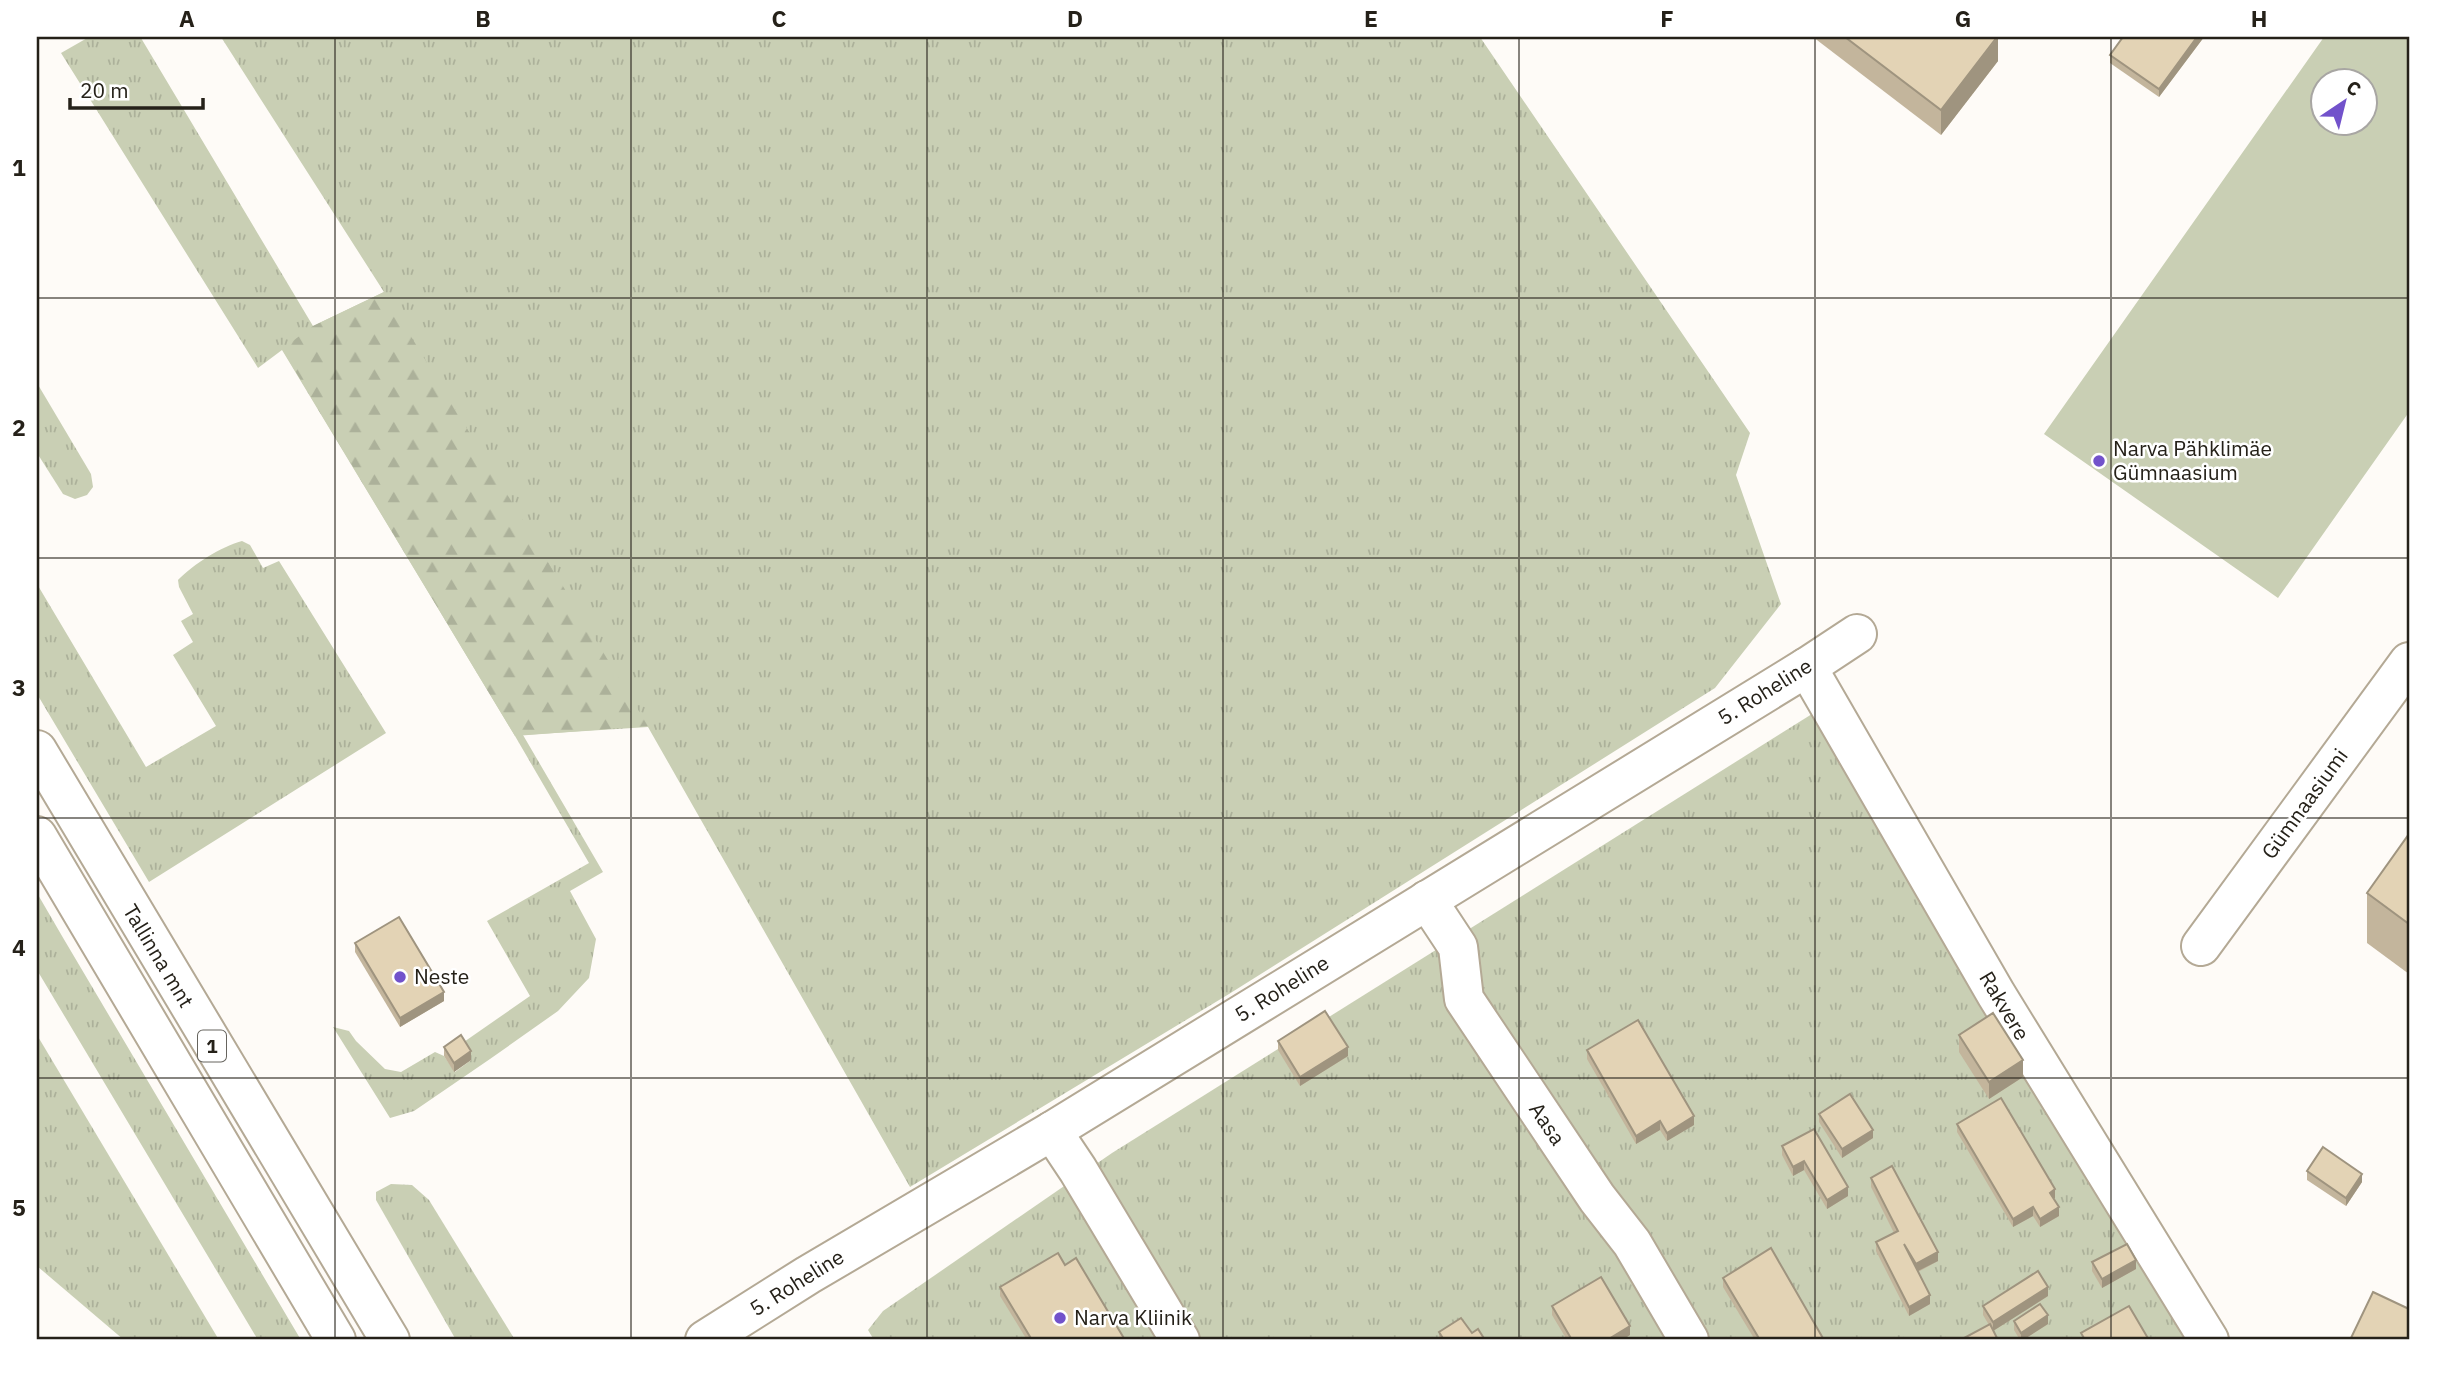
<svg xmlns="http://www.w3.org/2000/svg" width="2446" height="1377" font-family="'IBM Plex Sans',sans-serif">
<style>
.grass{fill:url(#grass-tufts)}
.forest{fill:url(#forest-firs)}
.garden{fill:#c9cfb4;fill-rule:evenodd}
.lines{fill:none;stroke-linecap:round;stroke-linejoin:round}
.street-casing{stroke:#b4a995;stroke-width:42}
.highway-casing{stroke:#b4a995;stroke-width:42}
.street{stroke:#fff;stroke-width:38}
.highway{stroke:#fff;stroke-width:38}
.wall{fill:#c3b59c}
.shaded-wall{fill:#9f947f}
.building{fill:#e3d3b5;stroke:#9f947f;stroke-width:2}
.grid{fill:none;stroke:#252119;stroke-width:2;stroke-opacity:0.55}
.poi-dot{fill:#7252cb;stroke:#fff;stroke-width:2.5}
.labels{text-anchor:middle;stroke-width:5;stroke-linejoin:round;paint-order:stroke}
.shield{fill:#fff;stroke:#66645e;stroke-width:2}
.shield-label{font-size:19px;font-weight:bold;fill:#252119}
.poi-label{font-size:21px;fill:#252119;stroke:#fff;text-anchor:start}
.street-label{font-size:21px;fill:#252119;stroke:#fff}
.neatline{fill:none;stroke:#252119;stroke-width:2.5}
.grid-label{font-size:23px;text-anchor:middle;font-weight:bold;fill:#252119}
</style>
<defs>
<pattern id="grass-tufts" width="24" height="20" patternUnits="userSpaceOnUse" patternTransform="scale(1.75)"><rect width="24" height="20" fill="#c9cfb4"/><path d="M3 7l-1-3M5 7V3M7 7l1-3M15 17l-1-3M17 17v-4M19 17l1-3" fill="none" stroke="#acb19a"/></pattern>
<pattern id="forest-firs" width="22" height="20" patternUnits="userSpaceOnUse" patternTransform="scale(1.75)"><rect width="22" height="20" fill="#c9cfb4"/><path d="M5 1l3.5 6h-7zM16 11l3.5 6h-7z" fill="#acb19a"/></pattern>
</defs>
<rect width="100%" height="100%" fill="#fefbf7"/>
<g class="grass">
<path d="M 89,37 L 141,38 L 313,326 L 384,292 L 221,37 L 1480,37 L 1750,433 L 1736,475 L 1781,604 L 1715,688 L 1229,994 L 910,1187 L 648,727 L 523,735 L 603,872 L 570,891 L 596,939 L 589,978 L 558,1011 L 490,1059 L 414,1111 L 390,1118 L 333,1027 L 349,1031 L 356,1041 L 385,1069 L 401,1072 L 435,1052 L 444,1056 L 455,1072 L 471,1060 L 461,1044 L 530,996 L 487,921 L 589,863 L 515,736 L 282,350 L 258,368 L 61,53 Z"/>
<path d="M 37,383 L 91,474 L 93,487 L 87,495 L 75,499 L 63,494 L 37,453 Z"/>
<path d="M 242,541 L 250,545 L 263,568 L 279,561 L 386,733 L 149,882 L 37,694 L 37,584 L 146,767 L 216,726 L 173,655 L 193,642 L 181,621 L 193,614 L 179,587 L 178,580 C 194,564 220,547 242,541 Z"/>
<path d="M 1828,704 L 2203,1340 L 874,1340 L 868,1330 L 883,1311 L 1112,1153 Z"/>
<path d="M 37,893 L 62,936 L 301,1340 L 258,1340 L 37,970 Z"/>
<path d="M 37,1035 L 219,1340 L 124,1340 L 37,1266 Z"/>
<path d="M 391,1184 L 412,1185 L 429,1200 L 515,1340 L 456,1340 L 376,1200 L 376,1192 Z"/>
</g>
<path class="forest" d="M 384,292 L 648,726 L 515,736 L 282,349 L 313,326 Z"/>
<path class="garden" d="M 2324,37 L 2409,37 L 2409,412 L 2278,598 L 2044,434 ZM 2324,80 L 2366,80 L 2366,122 L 2324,122 Z"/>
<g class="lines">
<defs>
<g id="street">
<path d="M 1807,667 L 1996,994 L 2209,1340"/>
<path d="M 1427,900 L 1458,947 L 1464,999 L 1597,1198 L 1632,1243 L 1689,1340"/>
<path d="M 2201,946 L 2409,662"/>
<path d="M 1052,1131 L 1078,1170 L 1180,1340"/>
<path d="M 705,1340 L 808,1275 L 1052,1131 L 1807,667 L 1857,634"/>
</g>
<g id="highway">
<path d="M 37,750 L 390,1340"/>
<path d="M 37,836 L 336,1340"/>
</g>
</defs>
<use href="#street" class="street-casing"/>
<use href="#highway" class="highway-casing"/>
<use href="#street" class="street"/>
<use href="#highway" class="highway"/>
</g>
<g class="wall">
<path d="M 1813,37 L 1998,37 L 1998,61 L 1941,135 Z"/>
<path d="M 2204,37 L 2159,97 L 2110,63 L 2110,55 Z"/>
<path d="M 2409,834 L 2409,974 L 2367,943 L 2367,893 Z"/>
<path d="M 355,943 L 444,1001 L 400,1027 L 355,952 Z"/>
<path d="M 1959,1035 L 2023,1077 L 1989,1099 L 1959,1052 Z"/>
<path d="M 1278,1041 L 1348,1056 L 1300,1086 L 1278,1050 Z"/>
<path d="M 444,1047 L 471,1060 L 454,1072 L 444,1056 Z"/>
<path d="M 1587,1050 L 1694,1125 L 1667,1141 L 1660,1130 L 1636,1144 L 1587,1059 Z"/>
<path d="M 1819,1114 L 1873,1138 L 1842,1158 L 1819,1122 Z"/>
<path d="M 1957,1124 L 2055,1198 L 2054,1199 L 2059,1216 L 2040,1227 L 2033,1216 L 2013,1227 L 1957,1132 Z"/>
<path d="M 1814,1129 L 1848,1196 L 1827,1209 L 1804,1170 L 1793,1176 L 1782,1155 L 1782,1146 Z"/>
<path d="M 2307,1171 L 2362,1182 L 2346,1206 L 2307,1180 Z"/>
<path d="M 1871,1178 L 1938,1261 L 1918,1272 L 1930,1304 L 1909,1316 L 1876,1251 L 1876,1242 L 1894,1233 L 1871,1187 Z"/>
<path d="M 2092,1262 L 2136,1269 L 2102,1288 L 2092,1271 Z"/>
<path d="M 1065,1265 L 1125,1340 L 1027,1340 L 1000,1296 L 1000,1287 Z"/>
<path d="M 1723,1278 L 1824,1340 L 1755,1340 L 1723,1287 Z"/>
<path d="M 2048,1296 L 1993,1331 L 1998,1340 L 1964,1340 L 1964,1338 L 1989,1325 L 1983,1315 L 1983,1306 Z"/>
<path d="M 1552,1306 L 1630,1335 L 1622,1340 L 1567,1340 L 1552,1315 Z"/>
<path d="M 2014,1321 L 2048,1324 L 2023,1340 L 2020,1340 L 2014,1330 Z"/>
<path d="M 1439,1332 L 1472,1333 L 1485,1340 L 1439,1340 Z"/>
</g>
<g class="shaded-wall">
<path d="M 1998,37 L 1998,61 L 1941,135 L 1941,110 Z"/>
<path d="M 2197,37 L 2204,37 L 2159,97 L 2159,89 Z"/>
<path d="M 444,992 L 444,1001 L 400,1027 L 400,1018 Z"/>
<path d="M 1348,1047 L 1348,1056 L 1300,1086 L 1300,1077 Z"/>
<path d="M 471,1051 L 471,1060 L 454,1072 L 454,1063 Z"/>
<path d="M 2023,1060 L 2023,1077 L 1989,1099 L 1989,1082 Z"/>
<path d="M 1694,1116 L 1694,1125 L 1667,1141 L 1667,1133 Z"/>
<path d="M 1660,1121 L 1660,1130 L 1636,1144 L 1636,1136 Z"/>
<path d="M 1873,1130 L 1873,1138 L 1842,1158 L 1842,1149 Z"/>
<path d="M 1804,1161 L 1804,1170 L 1793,1176 L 1793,1167 Z"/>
<path d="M 2362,1174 L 2362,1182 L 2346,1206 L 2346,1198 Z"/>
<path d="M 1848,1187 L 1848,1196 L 1827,1209 L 1827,1200 Z"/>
<path d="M 2055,1189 L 2055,1198 L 2050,1201 L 2050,1193 Z"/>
<path d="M 2033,1207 L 2033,1216 L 2013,1227 L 2013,1219 Z"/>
<path d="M 2059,1207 L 2059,1216 L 2040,1227 L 2040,1219 Z"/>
<path d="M 1938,1252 L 1938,1261 L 1916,1272 L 1916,1264 Z"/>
<path d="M 2136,1260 L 2136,1269 L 2102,1288 L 2102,1279 Z"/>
<path d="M 2048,1287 L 2048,1296 L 1993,1331 L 1993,1322 Z"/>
<path d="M 1930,1295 L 1930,1304 L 1909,1316 L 1909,1307 Z"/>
<path d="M 2048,1315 L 2048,1324 L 2023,1340 L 2021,1340 L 2021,1333 Z"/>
<path d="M 1630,1326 L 1630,1335 L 1622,1340 L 1607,1340 Z"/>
</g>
<g class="building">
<path d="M 1845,37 L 1997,37 L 1941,110 Z"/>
<path d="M 2123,37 L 2197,37 L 2159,89 L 2110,55 Z"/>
<path d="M 2409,834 L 2409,924 L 2367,893 Z"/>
<path d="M 399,917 L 444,992 L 400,1018 L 355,943 Z"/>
<path d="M 1325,1011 L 1348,1047 L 1300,1077 L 1278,1041 Z"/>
<path d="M 1993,1013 L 2023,1060 L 1989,1082 L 1959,1035 Z"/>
<path d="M 1638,1020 L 1694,1116 L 1667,1133 L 1660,1121 L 1636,1136 L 1587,1050 Z"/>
<path d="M 461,1035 L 471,1051 L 454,1063 L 444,1047 Z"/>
<path d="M 1850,1094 L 1873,1130 L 1842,1149 L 1819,1114 Z"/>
<path d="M 2001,1098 L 2055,1189 L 2050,1193 L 2059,1207 L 2040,1219 L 2033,1207 L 2013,1219 L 1957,1124 Z"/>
<path d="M 1814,1129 L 1848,1187 L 1827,1200 L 1804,1161 L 1793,1167 L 1782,1146 Z"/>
<path d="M 2323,1147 L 2362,1174 L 2346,1198 L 2307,1171 Z"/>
<path d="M 1892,1166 L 1938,1252 L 1916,1264 L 1904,1244 L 1930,1295 L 1909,1307 L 1876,1242 L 1898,1231 L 1871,1178 Z"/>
<path d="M 2127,1244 L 2136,1260 L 2102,1279 L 2092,1262 Z"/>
<path d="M 1771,1248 L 1824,1340 L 1760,1340 L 1723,1278 Z"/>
<path d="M 1058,1253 L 1065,1265 L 1076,1258 L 1125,1340 L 1032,1340 L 1000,1287 Z"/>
<path d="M 2038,1271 L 2048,1287 L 1993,1322 L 1983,1306 Z"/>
<path d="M 1601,1277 L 1630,1326 L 1607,1340 L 1572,1340 L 1552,1306 Z"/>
<path d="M 2373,1292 L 2409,1309 L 2409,1340 L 2350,1340 Z"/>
<path d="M 2040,1304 L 2048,1315 L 2021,1333 L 2014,1321 Z"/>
<path d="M 2129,1306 L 2149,1340 L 2085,1340 L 2081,1333 Z"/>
<path d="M 1461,1318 L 1472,1333 L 1478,1329 L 1485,1340 L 1444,1340 L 1439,1332 Z"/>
<path d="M 1990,1324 L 1998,1340 L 1966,1340 L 1964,1338 Z"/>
</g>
<path class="grid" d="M 335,37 L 335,1340M 631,37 L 631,1340M 927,37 L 927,1340M 1223,37 L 1223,1340M 1519,37 L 1519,1340M 1815,37 L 1815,1340M 2111,37 L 2111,1340M 37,298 L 2409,298M 37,558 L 2409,558M 37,818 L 2409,818M 37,1078 L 2409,1078"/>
<g class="poi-dot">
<circle cx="2099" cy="461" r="7"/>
<circle cx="400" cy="977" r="7"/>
<circle cx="1060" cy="1318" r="7"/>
</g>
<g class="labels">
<rect class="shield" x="198" y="1030.5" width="28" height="31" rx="5"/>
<g class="shield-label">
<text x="212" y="1053">1</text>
</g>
<g class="poi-label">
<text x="2113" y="456">Narva Pähklimäe<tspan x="2113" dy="24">Gümnaasium</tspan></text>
<text x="414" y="984">Neste</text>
<text x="1074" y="1325">Narva Kliinik</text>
</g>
<g class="street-label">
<text transform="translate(1765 692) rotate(-32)" y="7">5. Roheline</text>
<text transform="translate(2305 804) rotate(-54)" y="7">Gümnaasiumi</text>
<text transform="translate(158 956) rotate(59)" y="7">Tallinna mnt</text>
<text transform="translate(1282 989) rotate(-32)" y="7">5. Roheline</text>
<text transform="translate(2004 1006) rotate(59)" y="7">Rakvere</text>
<text transform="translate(1547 1124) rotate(56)" y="7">Aasa</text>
<text transform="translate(797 1283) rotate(-32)" y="7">5. Roheline</text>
</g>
</g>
<rect width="2446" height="1377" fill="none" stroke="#ffffff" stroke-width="77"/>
<g transform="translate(2344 102) rotate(35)"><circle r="33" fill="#ffffff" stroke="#a8a6a3" stroke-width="2"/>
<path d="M0-5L12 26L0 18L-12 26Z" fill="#7252cb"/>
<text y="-10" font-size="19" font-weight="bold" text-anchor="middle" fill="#252119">С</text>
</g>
<path d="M70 98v10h133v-10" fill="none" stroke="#252119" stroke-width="3.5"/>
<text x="80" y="98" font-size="21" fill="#252119" stroke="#ffffff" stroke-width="5" paint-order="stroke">20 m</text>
<rect x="38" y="38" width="2370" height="1300" class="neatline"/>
<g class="grid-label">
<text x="187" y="27">A</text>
<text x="483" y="27">B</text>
<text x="779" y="27">C</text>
<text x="1075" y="27">D</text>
<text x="1371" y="27">E</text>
<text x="1667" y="27">F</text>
<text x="1963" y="27">G</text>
<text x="2259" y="27">H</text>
<text x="19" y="176">1</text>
<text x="19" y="436">2</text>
<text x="19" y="696">3</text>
<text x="19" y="956">4</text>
<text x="19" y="1216">5</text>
</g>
</svg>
